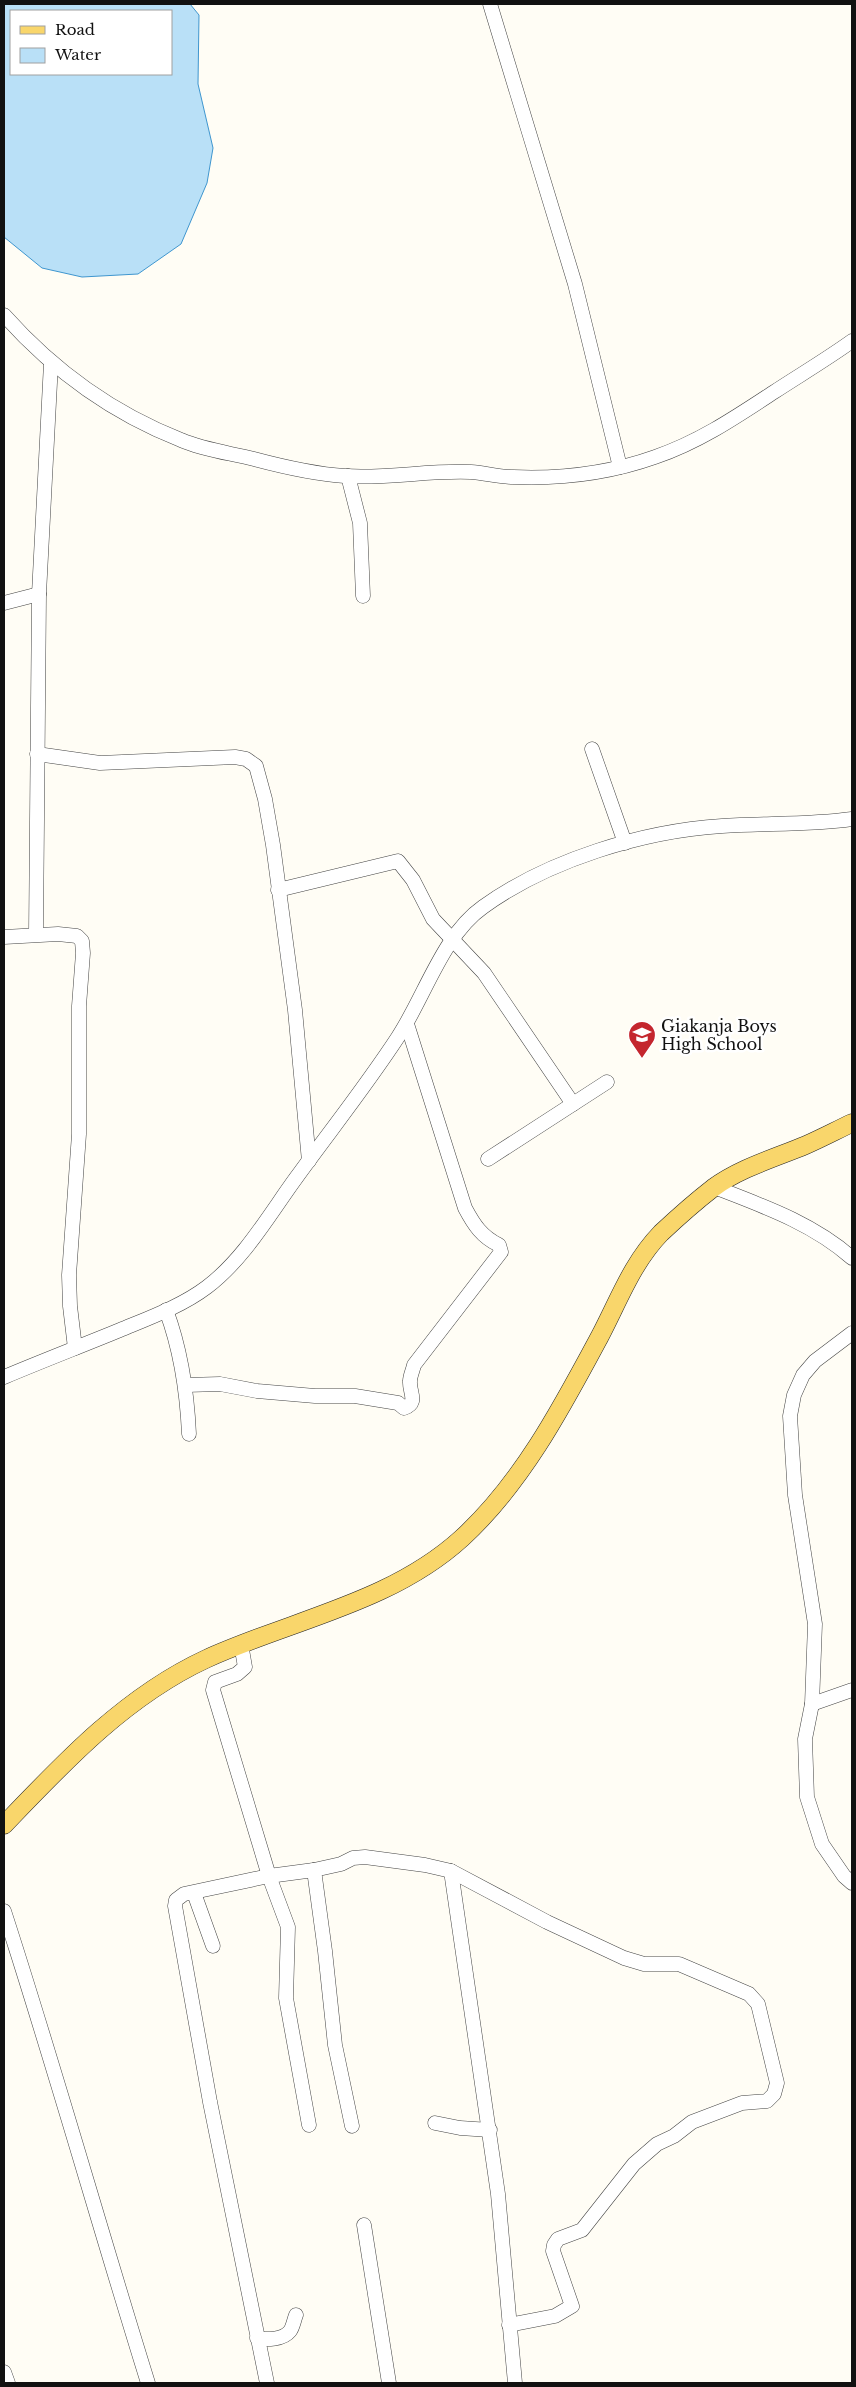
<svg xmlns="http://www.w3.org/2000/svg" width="856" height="2387" font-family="'Libre Baskerville',serif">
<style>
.water{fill:#b9e0f7;stroke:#3f96cf;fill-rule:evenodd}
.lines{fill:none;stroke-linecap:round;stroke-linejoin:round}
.minor-casing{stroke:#444;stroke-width:15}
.major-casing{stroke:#222;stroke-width:19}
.minor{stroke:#fff;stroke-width:14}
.major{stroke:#f9d66b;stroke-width:18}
.labels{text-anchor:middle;stroke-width:5;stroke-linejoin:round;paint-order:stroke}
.poi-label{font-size:16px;fill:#111;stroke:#fff;text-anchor:start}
</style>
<rect width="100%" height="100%" fill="#fffdf5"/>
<path class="water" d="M 4,4 L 190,4 L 199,15 L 198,84 L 213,148 L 207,183 L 181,244 L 138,274 L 82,277 L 42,268 L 4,237 ZM 11,11 L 171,11 L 171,74 L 11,74 Z"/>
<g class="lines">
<defs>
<g id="minor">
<path d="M 490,4 L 575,284 L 620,467"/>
<path d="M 4,315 C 53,370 112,413 181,440 C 204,450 230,453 254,459 C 284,467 314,474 345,476 C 387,479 429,470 471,472 C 485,473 499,477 513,477 C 561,479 610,473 655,457 C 699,442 736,417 774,392 C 800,375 827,359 852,341"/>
<path d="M 348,476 L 360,523 L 363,596"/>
<path d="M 4,603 L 39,594"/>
<path d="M 592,749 L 625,843"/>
<path d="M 37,754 L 100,763 L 235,757 L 246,759 L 256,766 L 265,799 L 273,845 L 295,1010 L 309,1161"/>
<path d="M 278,890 L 398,861 L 413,880 L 433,919 L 484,973 L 573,1104"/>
<path d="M 36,934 L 39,594 L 51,363"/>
<path d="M 4,937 L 58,934 L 77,936 L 82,941 L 83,953 L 79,1006 L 79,1134 L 69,1275 L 70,1306 L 75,1348"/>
<path d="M 488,1159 L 607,1082"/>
<path d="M 714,1187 C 763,1206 812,1223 852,1258"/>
<path d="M 166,1310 C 181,1350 187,1391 189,1434"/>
<path d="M 852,1333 L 815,1361 L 803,1375 L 794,1395 L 790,1416 L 795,1495 L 815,1624 L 812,1704 L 805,1739 L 807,1797 L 822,1844 L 844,1876 L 852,1883"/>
<path d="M 4,1377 C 42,1361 81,1346 120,1330 C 149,1318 182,1306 207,1287 C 244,1259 269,1215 296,1178 C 330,1131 366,1086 398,1037 C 425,996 443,935 483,907 C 548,860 643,831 722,826 C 766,823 809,825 852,819"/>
<path d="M 186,1385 L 220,1384 L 257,1391 L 315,1396 L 355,1396 L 398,1403 L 404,1408 C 419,1403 409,1392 410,1381 C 410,1376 413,1370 414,1365 L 501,1252 L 499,1245 C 482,1237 474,1225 465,1208 L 407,1024"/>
<path d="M 241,1644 L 245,1667 L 237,1674 L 215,1682 L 213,1690 L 269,1876 L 288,1927 L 286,1998 L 309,2125"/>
<path d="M 812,1704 L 852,1690"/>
<path d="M 314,1870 L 325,1951 L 335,2045 L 352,2126"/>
<path d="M 451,1871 L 498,2194 L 515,2383"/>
<path d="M 194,1893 L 213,1946"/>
<path d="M 4,1911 C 55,2068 99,2226 148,2383"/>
<path d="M 435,2123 L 460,2128 L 490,2130"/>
<path d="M 364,2225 L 389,2383"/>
<path d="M 257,2338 C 266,2340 283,2340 290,2331 C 293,2327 294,2320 296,2315"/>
<path d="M 4,2372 L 8,2383"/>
<path d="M 267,2383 L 210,2102 L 175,1906 L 176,1900 L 184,1894 L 269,1876 L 314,1870 L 341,1864 L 353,1858 L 365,1857 L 425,1865 L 451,1871 L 547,1922 L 624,1958 L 644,1964 L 679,1964 L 749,1994 L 758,2004 L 777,2083 L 774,2094 L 767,2101 L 742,2103 L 692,2122 L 674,2136 L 657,2144 L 634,2164 L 582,2230 L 558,2239 L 554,2245 L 553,2251 L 572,2306 L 555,2316 L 509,2325"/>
</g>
<path id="major" d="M 4,1825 C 64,1762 126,1696 206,1659 C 291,1620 391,1603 462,1538 C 522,1483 562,1407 600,1336 C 619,1300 632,1263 661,1233 C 677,1218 695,1202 713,1188 C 740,1168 775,1158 806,1145 C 822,1138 837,1130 852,1123"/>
</defs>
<use href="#minor" class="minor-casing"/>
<use href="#major" class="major-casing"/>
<use href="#minor" class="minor"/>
<use href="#major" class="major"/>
</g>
<defs>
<symbol id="school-pin" viewBox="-11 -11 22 30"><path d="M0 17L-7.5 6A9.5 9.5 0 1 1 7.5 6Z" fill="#c4262e" stroke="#fff"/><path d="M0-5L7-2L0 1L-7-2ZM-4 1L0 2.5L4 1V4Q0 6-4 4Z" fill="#fff"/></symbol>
</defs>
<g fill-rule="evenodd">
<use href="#school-pin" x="626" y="1019" width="32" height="43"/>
</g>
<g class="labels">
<g class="poi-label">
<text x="661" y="1032">Giakanja Boys<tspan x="661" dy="18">High School</tspan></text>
</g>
</g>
<rect width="856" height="2387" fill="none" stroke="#111111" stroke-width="10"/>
<rect x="10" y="10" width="162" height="65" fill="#ffffff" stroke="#a0a0a0"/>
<rect x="20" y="26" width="25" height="8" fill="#f9d66b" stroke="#a0a0a0"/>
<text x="55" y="35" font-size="15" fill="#111111">Road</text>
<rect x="20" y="48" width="25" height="15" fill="#b9e0f7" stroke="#a0a0a0"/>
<text x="55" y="60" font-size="15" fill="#111111">Water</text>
</svg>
